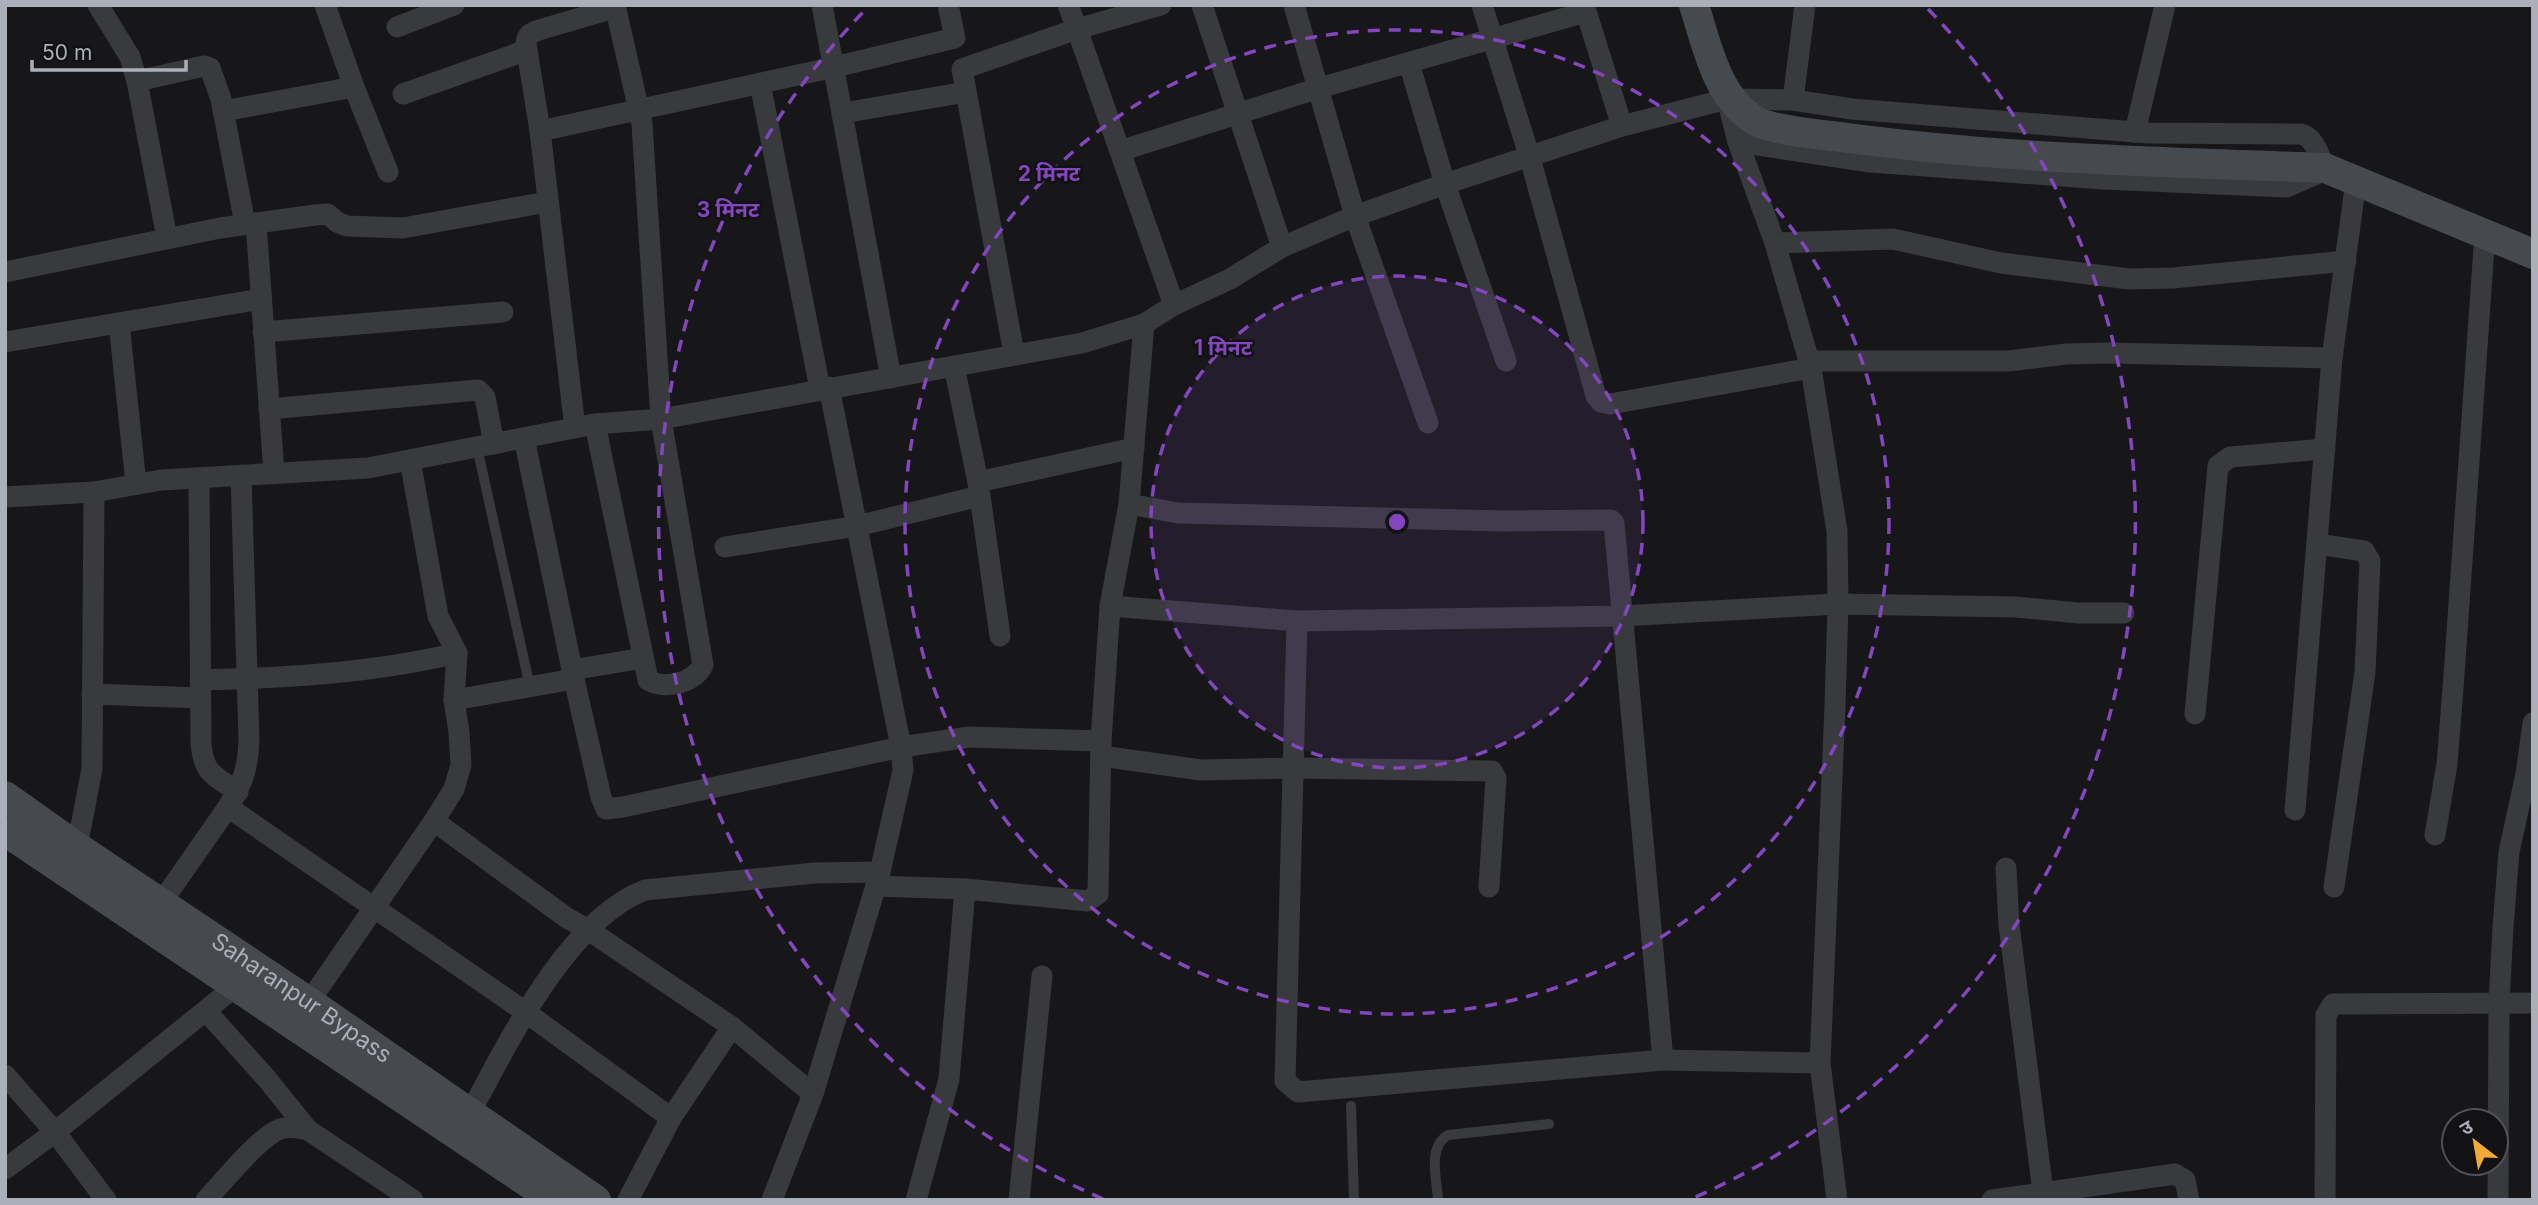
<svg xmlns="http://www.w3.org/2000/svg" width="2538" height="1205" font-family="Inter,'Noto Sans Devanagari',sans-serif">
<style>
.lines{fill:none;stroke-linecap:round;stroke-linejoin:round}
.lane{stroke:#383a3e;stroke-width:10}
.street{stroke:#383a3e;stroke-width:21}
.secondary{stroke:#46494e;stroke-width:30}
.secondary-bridge{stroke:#46494e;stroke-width:30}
.ring{fill:none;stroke:#8446be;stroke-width:3.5;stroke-dasharray:12 9}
.labels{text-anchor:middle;stroke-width:5;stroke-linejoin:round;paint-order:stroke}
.street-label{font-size:23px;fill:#aaafb9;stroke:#121214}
.centre{fill:#8446be;stroke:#121214;stroke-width:3.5}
.ring-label{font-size:21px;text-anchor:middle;font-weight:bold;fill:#8446be;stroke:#121214;stroke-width:5;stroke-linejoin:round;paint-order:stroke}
</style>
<rect width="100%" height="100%" fill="#171719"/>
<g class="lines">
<g class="lane">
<path d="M 477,447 L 530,687"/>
<path d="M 1351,1106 L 1354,1200"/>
<path d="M 1438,1200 C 1437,1179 1427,1147 1448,1135 L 1549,1124"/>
</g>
<g class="street">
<path d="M 98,5 L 130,57 L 137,81 L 167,238"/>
<path d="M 325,5 L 354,87"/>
<path d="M 822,5 L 891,378"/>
<path d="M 1161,5 L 1077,29 L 1174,305"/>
<path d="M 1202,5 L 1282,247"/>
<path d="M 1294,5 L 1355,216 L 1428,423"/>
<path d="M 1482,5 L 1530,158 L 1596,396 L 1601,402 L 1610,404 L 1811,368"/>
<path d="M 1584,5 L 1622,126"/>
<path d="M 397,27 L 454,5"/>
<path d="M 1409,63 L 1445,184 L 1506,361"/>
<path d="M 137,81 L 204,66 L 210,68 L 221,99 L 245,224"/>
<path d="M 760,83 L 820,389"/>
<path d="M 403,94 L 527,50"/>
<path d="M 1727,99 L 1738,142 L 1775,243 L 1811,368 L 1837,531 L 1838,604 L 1835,706 L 1820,1063 L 1837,1200"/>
<path d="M 1793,100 L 1805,5"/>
<path d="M 223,111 L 354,87 L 388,172"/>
<path d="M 843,113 L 966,92"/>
<path d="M 540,131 L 526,44 C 527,34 531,33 539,30 L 614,8"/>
<path d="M 2135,132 L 2165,5"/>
<path d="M 1738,142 L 1870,162 L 2103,179 L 2287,187 L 2328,169"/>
<path d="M 1120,151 L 1319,88 L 1586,12"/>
<path d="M 256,223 L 274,473"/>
<path d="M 1775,243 L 1893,239 L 2001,263 L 2129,279 L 2173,278 L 2346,261"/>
<path d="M 5,272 L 220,228 L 315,215 L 328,214 L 337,222 L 347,226 L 403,228 L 547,202"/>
<path d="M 119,323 L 136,484"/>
<path d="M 1144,324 L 1129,504 L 1178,513 L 1505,521 L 1611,520 L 1614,523 L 1663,1060 L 1820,1063"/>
<path d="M 263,332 L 503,312"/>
<path d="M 5,342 L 261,299"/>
<path d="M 1014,354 L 962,69 L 1077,29 L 1068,5"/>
<path d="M 1809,361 L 2009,361 L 2066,354 L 2109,353 L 2332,358"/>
<path d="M 954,366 L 978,482 L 1000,636"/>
<path d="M 269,409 L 478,390 L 485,397 L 494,444"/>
<path d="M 595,424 L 648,680 C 665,690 694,683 703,665 L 661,419 L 642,124 L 615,5"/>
<path d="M 575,428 L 540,131 L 835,67 L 955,38 L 948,5"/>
<path d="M 410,460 L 438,616 L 457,653 L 454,700 L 459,732 L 461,765 L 454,789 L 434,821"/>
<path d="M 199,478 L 201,744 C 204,775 214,775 238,792"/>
<path d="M 978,482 L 1134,448"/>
<path d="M 5,497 L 94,492 L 161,480 L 368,468 L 595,424 L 661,419 L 1082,343 L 1144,324 L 1174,305 L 1230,279 L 1282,247 L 1355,216 L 1445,184 L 1622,126 L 1727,99 L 1793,100 L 1852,109 L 2148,133 L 2301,134 C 2315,137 2319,156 2325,168"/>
<path d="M 2317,544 L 2364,551 L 2370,561 L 2365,672 L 2334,887"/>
<path d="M 725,547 L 857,526 L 980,496"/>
<path d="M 1110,606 L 1297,621 L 1621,616 L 1838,604 L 2016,607 L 2078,613 L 2124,613"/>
<path d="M 1297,621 L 1285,1081 L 1298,1092 L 1663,1060"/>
<path d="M 572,670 L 643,658"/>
<path d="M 574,679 L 601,797 L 606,809 L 623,807 L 901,747 L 969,737 L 1101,741"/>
<path d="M 200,680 C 286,678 373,673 457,653"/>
<path d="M 92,694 L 200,698"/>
<path d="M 454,700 L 574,679 L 524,438"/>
<path d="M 2195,714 L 2218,466 L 2230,457 L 2325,449"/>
<path d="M 1101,756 L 1201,770 L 1293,768 L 1492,771 L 1496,778 L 1489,887"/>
<path d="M 228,807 C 243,783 248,768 249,740 L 241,475"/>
<path d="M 2295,810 L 2332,358 L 2356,181"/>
<path d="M 2435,835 L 2447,764 L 2454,675 L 2485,233"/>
<path d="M 77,847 L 92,769 L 94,492"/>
<path d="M 2006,868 L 2009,925 L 2044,1200"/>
<path d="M 876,886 L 965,889 L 1088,901 L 1098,894 L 1101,741 L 1110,606 L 1129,504"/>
<path d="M 161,903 L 228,807 L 524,1011 L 671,1118"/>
<path d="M 309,1002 L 434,821 L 567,918 L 587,929 L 732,1027 L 813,1094"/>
<path d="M 207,1012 L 267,1079 L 308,1130"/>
<path d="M 5,1075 L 55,1132 L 106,1200"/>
<path d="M 470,1113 C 508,1043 567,920 645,890 L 815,873 L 880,872"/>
<path d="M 5,1169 L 55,1132 L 236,986"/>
<path d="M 206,1200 C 223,1182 258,1138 280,1129 C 289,1126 299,1128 308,1130 L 413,1200"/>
<path d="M 628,1200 L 671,1118 L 732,1027"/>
<path d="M 772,1200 L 813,1094 L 880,872 L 903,770 L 901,747 L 829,387"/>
<path d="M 916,1200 L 949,1079 L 965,889"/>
<path d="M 1019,1200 L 1042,976"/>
<path d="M 1992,1200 L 2175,1174 L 2185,1180 L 2189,1200"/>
<path d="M 2325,1200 L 2326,1015 L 2333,1004 L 2533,1003"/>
<path d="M 2498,1200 L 2499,1003 L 2503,927 L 2509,852 L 2526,774 L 2533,723"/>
</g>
<g class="secondary">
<path d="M 2325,168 L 2533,254"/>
<path id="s1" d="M 5,796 L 77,847 L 309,1002 L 596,1200"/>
<path d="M 5,831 L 554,1200"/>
</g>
<path class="secondary-bridge" d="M 1694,5 C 1707,46 1716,95 1754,120 C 1771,131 1827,135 1848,138 C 2006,159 2166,162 2325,168"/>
</g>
<circle cx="1397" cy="522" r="246" fill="#8446be" fill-opacity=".12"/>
<g class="ring">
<circle cx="1397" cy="522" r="246"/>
<circle cx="1397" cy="522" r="492"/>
<path d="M1103 1199A738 738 0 0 1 866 9M1928 9A738 738 0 0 1 1691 1199"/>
</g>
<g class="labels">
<g class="street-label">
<text dy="8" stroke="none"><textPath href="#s1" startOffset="359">Saharanpur Bypass</textPath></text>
</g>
</g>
<circle cx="1397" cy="522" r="10" class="centre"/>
<g class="ring-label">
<text x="1049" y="181">2 मिनट</text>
<text x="728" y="217">3 मिनट</text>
<text x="1223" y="355">1 मिनट</text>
</g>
<rect width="2538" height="1205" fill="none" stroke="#aaafb9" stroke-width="14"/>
<g transform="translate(2475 1142) rotate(329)"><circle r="33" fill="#121214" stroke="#4f5156" stroke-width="2"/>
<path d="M0-5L12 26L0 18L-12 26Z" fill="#f0aa38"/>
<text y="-10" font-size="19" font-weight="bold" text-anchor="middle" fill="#aaafb9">उ</text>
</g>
<path d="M32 60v10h154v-10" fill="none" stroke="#aaafb9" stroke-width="3.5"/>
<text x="42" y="60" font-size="21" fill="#aaafb9" stroke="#121214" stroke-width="5" paint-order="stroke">50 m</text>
</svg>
